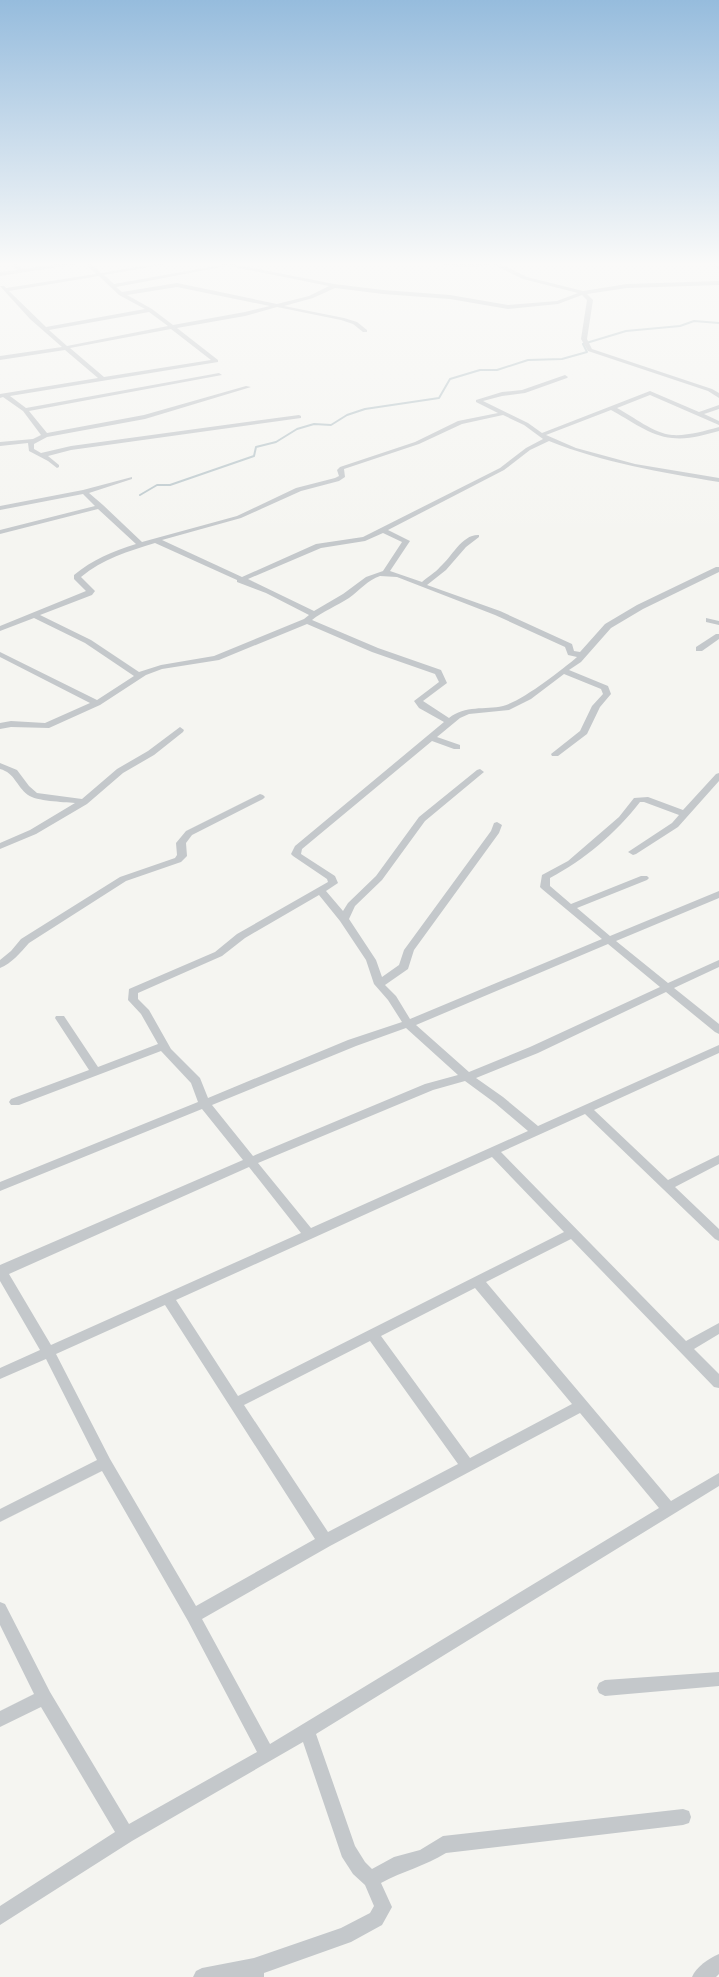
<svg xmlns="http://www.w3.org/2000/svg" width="719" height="1977" font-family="Inter,sans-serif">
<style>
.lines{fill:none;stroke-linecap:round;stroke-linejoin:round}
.stream{stroke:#bbc8cc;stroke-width:2}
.minor{fill:#c4c8cb;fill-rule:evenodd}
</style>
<rect width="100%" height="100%" fill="#f5f5f1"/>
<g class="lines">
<path class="stream" d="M 140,495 L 157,485 L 170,485 L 254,456 L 256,447 L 276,442 L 297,429 L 314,424 L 331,425 L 347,415 L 365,409 L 439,398 L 450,379 L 480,370 L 497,370 L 528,360 L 562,359 L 587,352 L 583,344 L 626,331 L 680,326 L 694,321 L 719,323"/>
<g class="minor">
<path d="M 10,261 L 15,261 L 22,269 L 76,261 L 89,261 L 101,273 L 173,261 L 184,261 L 104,275 L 114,284 L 221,265 L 208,261 L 217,261 L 334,284 L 383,290 L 450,295 L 508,305 L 557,301 L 578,293 L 523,279 L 492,264 L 476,267 L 458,267 L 420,261 L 467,264 L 495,261 L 527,277 L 583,291 L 627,284 L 719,281 L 719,285 L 627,288 L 587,294 L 593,300 L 587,339 L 592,349 L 712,389 L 719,393 L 719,398 L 708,391 L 588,351 L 581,339 L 587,300 L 582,295 L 558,304 L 508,309 L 450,299 L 383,294 L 335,288 L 313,298 L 284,306 L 344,318 L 357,322 L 367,330 L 367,332 L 363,332 L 353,324 L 341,320 L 277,307 L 245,316 L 177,328 L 218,360 L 218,362 L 10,396 L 26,408 L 219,373 L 222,375 L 29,411 L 47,433 L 144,415 L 246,386 L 251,387 L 145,419 L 47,437 L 34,444 L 34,449 L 41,453 L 71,446 L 299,415 L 301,416 L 301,418 L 71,450 L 48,456 L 59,465 L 59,467 L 57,468 L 48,461 L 29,451 L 28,443 L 0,446 L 0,442 L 33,439 L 41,435 L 23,411 L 3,397 L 0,398 L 0,394 L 98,378 L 65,350 L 0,360 L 0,356 L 62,347 L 30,319 L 0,286 L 4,286 L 6,288 L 96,274 L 85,263 L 0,276 L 0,272 L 17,270 ZM 224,265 L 329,286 L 309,296 L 277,304 L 177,283 L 122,292 L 116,287 L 222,267 ZM 99,276 L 119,295 L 145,309 L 46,327 L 9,291 ZM 177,287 L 270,306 L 245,312 L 173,325 L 152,309 L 127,295 ZM 149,312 L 168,326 L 67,346 L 49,330 ZM 171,329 L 211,360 L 104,377 L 70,348 Z"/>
<path d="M 704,261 L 710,261 L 719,266 L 719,269 Z"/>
<path d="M 565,375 L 568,377 L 567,378 L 525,393 L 502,396 L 483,401 L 528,423 L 542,433 L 650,391 L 699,412 L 719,405 L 719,409 L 704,414 L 719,421 L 719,425 L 650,395 L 617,408 C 634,417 653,433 672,435 C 688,436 704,431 719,427 L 719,431 C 704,435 688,440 672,438 C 650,436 630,420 611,410 L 546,435 L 576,448 L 635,464 L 719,478 L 719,482 C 660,472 604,463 549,441 L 530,450 L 504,470 L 388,530 L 410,541 L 390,571 L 422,582 C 427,577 435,573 440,567 C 452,557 462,534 479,535 L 479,537 L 466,547 L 446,570 L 427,585 L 500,611 L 572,644 L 574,651 L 580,652 L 605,624 L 637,605 L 716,567 L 719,567 L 719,572 L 643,609 L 611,628 L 581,662 L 569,670 L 608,686 L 611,694 L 600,707 L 587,734 L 558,756 L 552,756 L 551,754 L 580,731 L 592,706 L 603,694 L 601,689 L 564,674 L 531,699 L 509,710 L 469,714 L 460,718 L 437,737 L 460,745 L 460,749 L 454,749 L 432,741 L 302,849 L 301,854 L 335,876 L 338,883 L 326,891 L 343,911 L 348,903 L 376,876 L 419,817 L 477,770 L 480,769 L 484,772 L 425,821 L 382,880 L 355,906 L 349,919 L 376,960 L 382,977 L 399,965 L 404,950 L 491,831 L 494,823 L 497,822 L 502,825 L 499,833 L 414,950 L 408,969 L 385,985 L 396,996 L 410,1019 L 602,939 L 542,889 L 540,887 L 542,875 L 568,861 L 619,817 L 634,798 L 648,797 L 683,810 L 716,774 L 719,773 L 719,781 L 678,827 L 636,854 L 633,855 L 628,852 L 672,823 L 679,815 L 644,802 L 640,802 C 616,833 584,860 550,878 L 550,886 L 571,904 L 641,876 L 647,876 L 649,878 L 647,880 L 577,908 L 610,936 L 719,891 L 719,898 L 616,941 L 668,983 L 719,960 L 719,967 L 674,988 L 719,1024 L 719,1034 L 715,1032 L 666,992 L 538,1053 L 476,1078 L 503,1097 L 538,1126 L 719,1045 L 719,1053 L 594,1110 L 668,1180 L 719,1155 L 719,1164 L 675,1187 L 719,1229 L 719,1241 L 715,1239 L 585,1114 L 501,1152 L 686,1341 L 719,1323 L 719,1334 L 694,1349 L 719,1374 L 719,1388 L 714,1387 L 571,1239 L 486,1282 L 671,1501 L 719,1473 L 719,1486 L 316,1734 L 355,1846 L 365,1862 L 372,1869 L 394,1857 L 420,1850 L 443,1836 L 683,1809 L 689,1811 L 691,1817 L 689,1823 L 683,1825 L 446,1853 C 425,1866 403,1871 381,1883 L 392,1907 L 382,1925 L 351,1942 L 264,1973 L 264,1977 L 193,1977 L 196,1971 L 202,1968 L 254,1958 L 341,1928 L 370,1913 L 374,1906 L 365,1885 L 353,1874 L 342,1857 L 303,1742 L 132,1841 L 0,1925 L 0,1906 L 115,1832 L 41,1707 L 0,1727 L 0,1711 L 34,1694 L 0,1625 L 0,1602 L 5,1604 L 50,1692 L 129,1824 L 257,1752 L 188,1621 L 102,1471 L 0,1522 L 0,1509 L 97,1460 L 46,1359 L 0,1379 L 0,1368 L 40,1350 L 0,1281 L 0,1265 L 243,1160 L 202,1109 L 0,1191 L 0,1182 L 198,1102 L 191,1083 L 161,1051 L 19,1105 L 11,1105 L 9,1102 L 11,1099 L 89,1070 L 55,1018 L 56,1016 L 64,1016 L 98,1067 L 158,1044 L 141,1014 L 128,1000 L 129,989 L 215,952 L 237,934 L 328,882 L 327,879 L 293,856 L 291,854 L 295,846 L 444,722 L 419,708 L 414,701 L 439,682 L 435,674 L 372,652 L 307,624 L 219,660 L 162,669 L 146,675 L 100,705 L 49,728 L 11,727 L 0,729 L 0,723 L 11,721 L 45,723 L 90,703 L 0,657 L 0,652 L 97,700 L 134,676 L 85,643 L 34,618 L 0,631 L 0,626 L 86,591 L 74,579 L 74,575 C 92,560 113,551 136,544 L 98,509 L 0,534 L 0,530 L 95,506 L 83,494 L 0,510 L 0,506 L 83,490 L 132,477 L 132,479 L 89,493 L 103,505 L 142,542 L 237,516 L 296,488 L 335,478 L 339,476 L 337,470 L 340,467 L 415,442 L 458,421 L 498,413 L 476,402 L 476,400 L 502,392 L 522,390 ZM 503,415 L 524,425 L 543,439 L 526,448 L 500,468 L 363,537 L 316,544 L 242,577 L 162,540 L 241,518 L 301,491 L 339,481 L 345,477 L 344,469 L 419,444 L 462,424 ZM 383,533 L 402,542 L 383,571 L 366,577 L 343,594 L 314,611 L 248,579 L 321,548 L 365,541 ZM 155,543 L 237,580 L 237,582 L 266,593 L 309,615 L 304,619 L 214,656 L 161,665 L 139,672 L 91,640 L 40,615 L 92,595 L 95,591 L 81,577 C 102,559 129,551 155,543 ZM 380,576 L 397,577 L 495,615 L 565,647 L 568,655 L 577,657 C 562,670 522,701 503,706 C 485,710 465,705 449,718 L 423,701 L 447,683 L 441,670 L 378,648 L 312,620 C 323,611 337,606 349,598 C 360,590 368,580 380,576 ZM 319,895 L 340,921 L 366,960 L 374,984 L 388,1000 L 402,1022 L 348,1040 L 208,1098 L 200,1078 L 171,1049 L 149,1010 L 138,999 L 138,993 L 222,956 L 245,938 ZM 608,944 L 660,987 L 530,1047 L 469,1072 L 416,1025 ZM 406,1028 L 458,1075 L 425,1084 L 253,1156 L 212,1105 L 356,1046 ZM 465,1081 L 495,1103 L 528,1131 L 311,1228 L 258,1163 L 433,1090 ZM 492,1157 L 564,1232 L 238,1396 L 176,1300 ZM 249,1167 L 301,1233 L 51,1345 L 9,1274 ZM 475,1288 L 572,1404 L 470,1458 L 381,1336 ZM 165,1305 L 315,1539 L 196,1606 L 110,1459 L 56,1354 ZM 370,1341 L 458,1464 L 328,1532 L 244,1405 ZM 580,1413 L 659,1508 L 270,1744 L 202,1619 L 330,1546 Z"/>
<path d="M 706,618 L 719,621 L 719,625 L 706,622 Z"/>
<path d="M 716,634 L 719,634 L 719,639 L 702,651 L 696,651 L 696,647 Z"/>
<path d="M 180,727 L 184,730 L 183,732 L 154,755 L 123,773 L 87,804 L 36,834 L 0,849 L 0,843 L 30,830 L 75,803 C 63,802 36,801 28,795 C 16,786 15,773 0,769 L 0,763 L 17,770 L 29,786 L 37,793 L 82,799 L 117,769 L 148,751 Z"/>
<path d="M 260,794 L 263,795 L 265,797 L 263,799 L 192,835 L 186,843 L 187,856 L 181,862 L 126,881 L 29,943 C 20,953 12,963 0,968 L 0,960 L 11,951 L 21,939 L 120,877 L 175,858 L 177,855 L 176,843 L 186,831 Z"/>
<path d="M 719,1672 L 719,1686 L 605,1696 L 599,1693 L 597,1688 L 599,1683 L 605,1680 Z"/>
<path d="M 719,1954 L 719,1974 L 716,1977 L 692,1977 C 696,1967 709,1958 719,1954 Z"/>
</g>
</g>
<linearGradient id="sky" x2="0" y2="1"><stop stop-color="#96bcdd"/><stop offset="0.49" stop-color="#fafaf9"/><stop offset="1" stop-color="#fafaf9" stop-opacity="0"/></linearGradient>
<rect width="719" height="538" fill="url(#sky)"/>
</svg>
